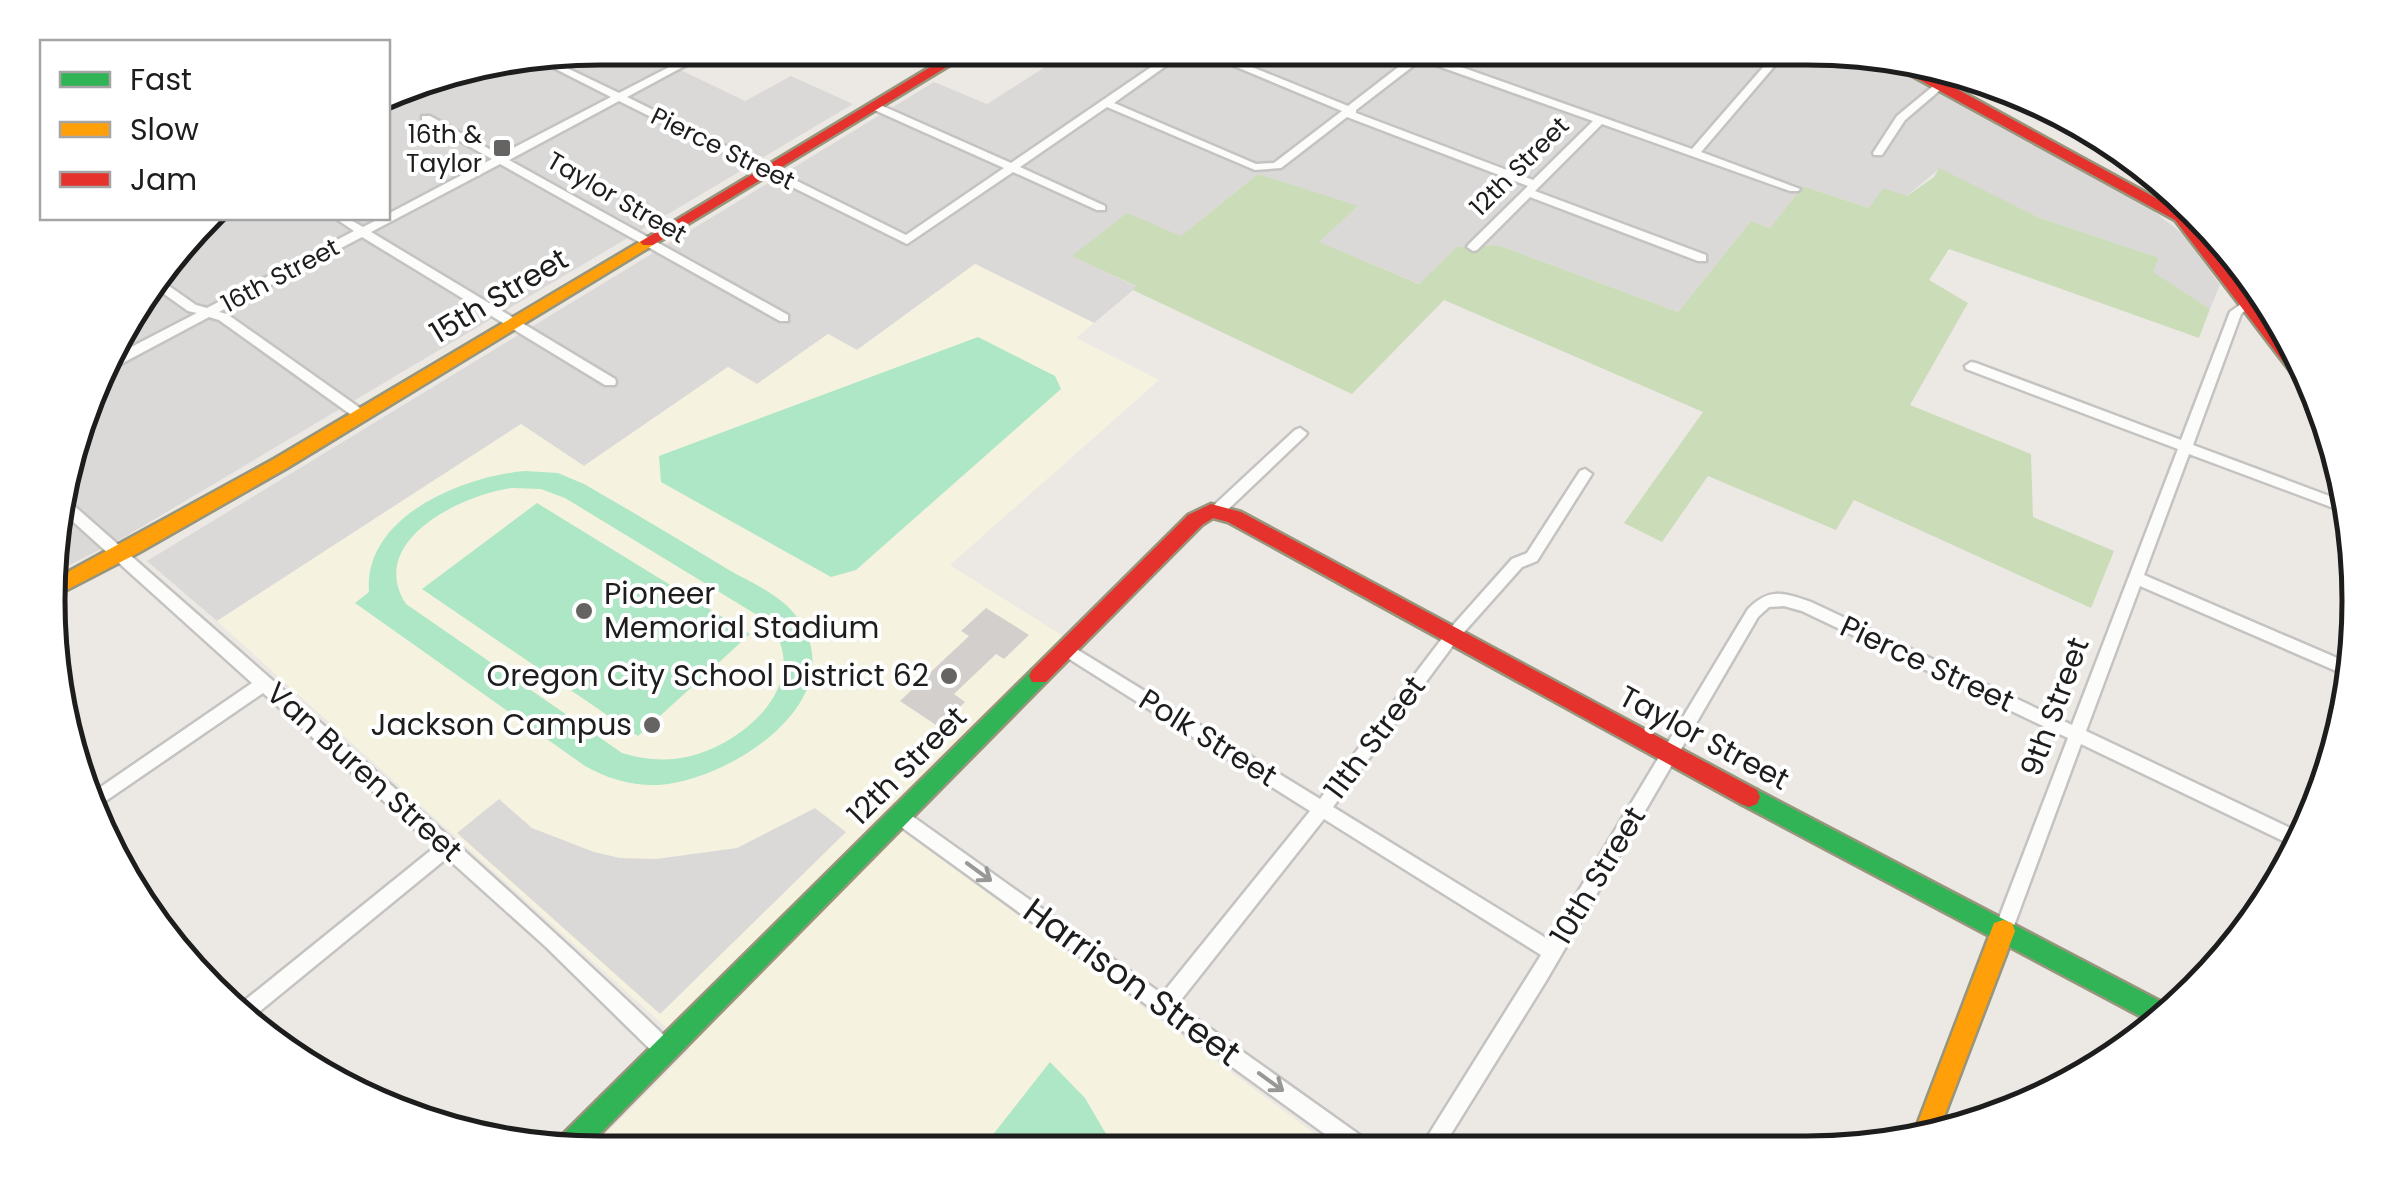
<svg xmlns="http://www.w3.org/2000/svg" width="2407" height="1201" font-family="Poppins,sans-serif">
<style>
.residential{fill:#dbd9d7}
.education{fill:#f6f2e0}
.forest{fill:#cbdcb8}
.pitch{fill:#ade7c5;fill-rule:evenodd}
.parking{fill:#dad9d7}
.building{fill:#d3cfcc}
.lines{fill:none;stroke-linecap:round;stroke-linejoin:round}
.street-casing{stroke:#c4c3c1;stroke-width:5}
.fast-casing{stroke:#97957c;stroke-width:5}
.slow-casing{stroke:#97957c;stroke-width:5}
.jam-casing{stroke:#97957c;stroke-width:5}
.street{fill:#fcfcfb;fill-rule:evenodd}
.fast{fill:#30b455;fill-rule:evenodd}
.slow{fill:#ff9f0a;fill-rule:evenodd}
.jam{fill:#e5322d;fill-rule:evenodd}
.oneway{stroke:#989897}
.poi-dot{fill:#656463;stroke:#fff;stroke-width:4}
.labels{text-anchor:middle;stroke-width:8;stroke-linejoin:round;paint-order:stroke}
.far-poi-label{font-size:25px;fill:#1d1d1d;stroke:#fff;text-anchor:end}
.far-street-label{font-size:25px;fill:#1d1d1d;stroke:#fff}
.street-label{font-size:30px;fill:#1d1d1d;stroke:#fff}
.poi-label{font-size:30px;fill:#1d1d1d;stroke:#fff;text-anchor:end}
.near-street-label{font-size:35px;fill:#1d1d1d;stroke:#fff}
.rim{fill:none;stroke:#1d1d1d;stroke-width:5}
</style>
<rect width="100%" height="100%" fill="#ece9e5"/>
<g class="residential">
<path d="M 600,48 L 690,48 L 664,62 L 745,101 L 791,76 L 853,104 L 123,538 L 56,572 L 58,492 L 140,294 L 212,218 L 388,218 L 388,96 L 422,77 Z"/>
<path d="M 1039,48 L 1841,49 L 1885,62 L 2143,203 L 2183,234 L 2220,285 L 2210,309 L 2152,272 L 2159,259 L 2040,218 L 1939,169 L 1907,196 L 1869,208 L 1803,186 L 1770,228 L 1751,221 L 1678,312 L 1498,245 L 1457,247 L 1420,284 L 1318,242 L 1357,207 L 1258,174 L 1180,237 L 1073,256 L 1137,287 L 1094,323 L 975,264 L 857,350 L 828,334 L 757,384 L 728,367 L 584,466 L 521,424 L 217,621 L 147,561 L 934,82 L 987,104 L 1045,67 L 1024,57 Z"/>
</g>
<path class="education" d="M 975,264 L 1094,323 L 1076,338 L 1159,380 L 950,565 L 1063,636 L 882,815 L 1337,1150 L 588,1152 L 690,1049 L 217,621 L 521,424 L 584,466 L 728,367 L 757,384 L 828,334 L 857,350 Z"/>
<path class="forest" d="M 1939,168 L 2040,218 L 2159,258 L 2153,272 L 2210,309 L 2199,338 L 1949,249 L 1929,280 L 1968,303 L 1910,405 L 2031,454 L 2033,517 L 2114,551 L 2091,608 L 1854,500 L 1836,530 L 1708,476 L 1662,542 L 1624,523 L 1703,412 L 1444,300 L 1352,394 L 1133,290 L 1136,286 L 1072,256 L 1127,213 L 1181,236 L 1258,174 L 1358,206 L 1319,242 L 1419,284 L 1457,247 L 1498,245 L 1678,312 L 1751,221 L 1770,228 L 1803,186 L 1869,208 L 1883,188 L 1907,196 L 1934,177 Z"/>
<g class="pitch">
<path d="M 978,337 L 1055,376 L 1061,389 L 856,570 L 831,577 L 661,482 L 659,456 Z"/>
<path d="M 525,471 L 558,473 L 584,484 C 633,512 681,541 729,570 C 752,583 781,595 797,617 C 857,700 729,781 658,785 C 632,786 608,779 585,766 L 355,603 L 369,592 C 363,516 464,476 525,471 ZM 512,488 L 541,489 L 565,498 L 767,621 C 816,679 747,742 691,756 C 667,762 644,760 622,753 L 406,604 C 365,540 464,494 512,488 Z"/>
<path d="M 537,503 L 750,634 L 638,736 L 422,589 Z"/>
<path d="M 1050,1062 L 1085,1098 L 1116,1151 L 980,1151 Z"/>
</g>
<path class="parking" d="M 499,799 L 532,828 L 594,852 L 620,858 L 656,859 L 737,848 L 815,808 L 846,832 L 660,1014 L 457,833 Z"/>
<path class="building" d="M 986,608 L 1029,635 L 1004,659 L 996,654 L 954,694 L 965,702 L 939,727 L 900,701 L 969,636 L 961,631 Z"/>
<g class="lines">
<defs>
<g id="street">
<path d="M 706,48 L 718,48 L 627,97 L 906,235 L 1004,168 L 870,108 L 870,104 L 878,104 L 1011,163 L 1179,48 L 1191,48 L 1114,103 L 1256,164 L 1274,163 L 1342,111 L 1191,48 L 1205,48 L 1348,106 L 1423,48 L 1435,48 L 1427,55 L 1692,149 L 1779,49 L 1789,49 L 1701,152 L 1800,189 L 1798,191 L 1790,191 L 1602,124 L 1535,191 L 1706,255 L 1706,261 L 1698,261 L 1530,197 L 1477,250 L 1473,251 L 1467,247 L 1469,244 L 1528,186 L 1347,117 L 1281,168 L 1255,170 L 1107,107 L 1020,167 L 1105,206 L 1105,210 L 1097,210 L 1013,172 L 907,244 L 619,101 L 509,160 L 788,315 L 788,321 L 780,321 L 500,164 L 371,232 L 615,379 L 616,382 L 615,385 L 605,385 L 362,237 L 219,312 L 227,314 L 367,413 L 369,416 L 367,419 L 357,419 L 219,320 L 209,317 L 117,366 L 110,367 L 114,356 L 197,313 L 188,311 L 150,284 L 156,277 L 196,305 L 207,308 L 354,231 L 335,218 L 347,218 L 363,227 L 381,218 L 388,218 L 388,214 L 492,159 L 422,120 L 422,116 L 430,116 L 500,155 L 611,97 L 534,58 L 544,57 L 619,93 ZM 1421,60 L 1593,121 L 1533,180 L 1356,113 L 1356,110 Z"/>
<path d="M 1937,83 L 1946,85 L 1905,120 L 1882,155 L 1874,155 L 1873,153 L 1897,116 Z"/>
<path d="M 2248,299 L 2254,303 L 2241,314 L 2193,445 L 2340,500 L 2342,511 L 2189,454 L 2144,575 L 2351,664 L 2348,676 L 2140,586 L 2086,731 L 2305,835 L 2300,849 L 2081,744 L 2012,931 L 2009,937 L 2003,939 L 1997,937 L 1994,931 L 2068,738 L 1802,611 L 1784,606 L 1769,607 L 1758,617 L 1546,981 L 1441,1150 L 1419,1150 L 1541,955 L 1324,819 L 1177,1005 L 1371,1143 L 1374,1150 L 1347,1150 L 893,821 L 890,816 L 893,811 L 899,809 L 905,811 L 1162,994 L 1310,811 L 1063,655 L 1060,651 L 1063,647 L 1073,647 L 1320,799 L 1447,632 L 1512,559 L 1527,553 L 1580,471 L 1585,469 L 1592,474 L 1537,561 L 1522,567 L 1457,640 L 1333,807 L 1549,940 L 1748,609 C 1770,587 1784,593 1811,602 L 2072,725 L 2178,449 L 1966,369 L 1965,366 L 1971,362 L 1976,363 L 2181,440 L 2230,312 Z"/>
<path d="M 1300,428 L 1307,433 L 1305,436 L 1221,516 L 1211,516 L 1209,512 L 1211,508 L 1295,430 Z"/>
<path d="M 58,495 L 63,496 C 268,677 474,854 672,1043 L 675,1050 L 672,1057 L 665,1060 L 658,1057 L 546,947 L 447,858 L 249,1020 L 234,1009 L 435,847 L 263,693 L 94,809 L 89,795 L 252,683 L 58,508 Z"/>
</g>
<g id="fast">
<path d="M 1039,667 L 1046,670 L 1049,676 L 1046,682 L 582,1152 L 551,1149 L 554,1143 L 1032,670 Z"/>
<path d="M 1749,787 L 1757,790 L 2173,1008 L 2155,1024 L 1741,804 L 1738,797 L 1741,790 Z"/>
</g>
<g id="slow">
<path d="M 648,237 L 653,239 L 653,245 L 287,468 L 138,553 L 55,596 L 55,579 L 274,459 Z"/>
<path d="M 2003,920 L 2012,923 L 2015,931 L 1937,1135 L 1911,1141 L 1991,931 L 1994,923 Z"/>
</g>
<g id="jam">
<path d="M 962,48 L 978,48 L 653,245 L 643,245 L 640,242 Z"/>
<path d="M 1897,63 L 1922,70 L 2185,214 L 2277,331 L 2306,381 L 2297,380 L 2175,220 L 1898,68 Z"/>
<path d="M 1211,504 L 1241,512 L 1757,790 L 1760,797 L 1757,804 L 1749,807 L 1741,804 L 1228,522 L 1213,518 L 1202,525 L 1046,682 L 1032,682 L 1029,676 L 1032,670 L 1188,515 Z"/>
</g>
</defs>
<use href="#street" class="street-casing"/>
<use href="#fast" class="fast-casing"/>
<use href="#slow" class="slow-casing"/>
<use href="#jam" class="jam-casing"/>
<use href="#street" class="street"/>
<use href="#fast" class="fast"/>
<use href="#slow" class="slow"/>
<use href="#jam" class="jam"/>
</g>
<defs><path id="oneway-shaft" d="M-6 0H5M1.5-3L5.5 0L1.5 3" fill="none" stroke-width="1.6" stroke-linecap="round" stroke-linejoin="round" transform="scale(2.5)"/></defs>
<g class="oneway">
<use href="#oneway-shaft" transform="translate(979 872) rotate(36)"/>
<use href="#oneway-shaft" transform="translate(1271 1082) rotate(36)"/>
</g>
<g class="poi-dot">
<rect x="492" y="138" width="20" height="20" rx="5"/>
<circle cx="584" cy="611" r="10"/>
<circle cx="949" cy="676" r="10"/>
<circle cx="652" cy="725" r="10"/>
</g>
<g class="labels">
<g class="far-poi-label">
<text x="482" y="143">16th &amp;<tspan x="482" dy="29">Taylor</tspan></text>
</g>
<g class="far-street-label">
<text transform="translate(723 148) rotate(26)" y="9">Pierce Street</text>
<text transform="translate(1519 166) rotate(-45)" y="9">12th Street</text>
<text transform="translate(617 197) rotate(30)" y="9">Taylor Street</text>
<text transform="translate(280 275) rotate(-28)" y="9">16th Street</text>
</g>
<g class="street-label">
<text transform="translate(499 296) rotate(-31)" y="10">15th Street</text>
<text transform="translate(1927 664) rotate(25)" y="10">Pierce Street</text>
<text transform="translate(2055 707) rotate(-70)" y="10">9th Street</text>
<text transform="translate(1208 738) rotate(32)" y="10">Polk Street</text>
<text transform="translate(1375 738) rotate(-53)" y="10">11th Street</text>
<text transform="translate(1704 738) rotate(28)" y="10">Taylor Street</text>
<text transform="translate(907 766) rotate(-45)" y="10">12th Street</text>
<text transform="translate(364 772) rotate(42)" y="10">Van Buren Street</text>
<text transform="translate(1598 876) rotate(-59)" y="10">10th Street</text>
</g>
<g class="poi-label">
<text x="604" y="604" text-anchor="start">Pioneer<tspan x="604" dy="34">Memorial Stadium</tspan></text>
<text x="929" y="686">Oregon City School District 62</text>
<text x="632" y="735">Jackson Campus</text>
</g>
<g class="near-street-label">
<text transform="translate(1132 982) rotate(36)" y="12">Harrison Street</text>
</g>
</g>
<path d="M0 0H2407V1201H0ZM600 65H1807A535 535 0 0 1 2342 600V601A535 535 0 0 1 1807 1136H600A535 535 0 0 1 65 601V600A535 535 0 0 1 600 65Z" fill="#fff" fill-rule="evenodd"/>
<path class="rim" d="M600 65H1807A535 535 0 0 1 2342 600V601A535 535 0 0 1 1807 1136H600A535 535 0 0 1 65 601V600A535 535 0 0 1 600 65Z"/>
<rect x="40" y="40" width="350" height="180" fill="#ffffff" stroke="#a5a5a5" stroke-width="2.5"/>
<rect x="60" y="72" width="50" height="15" fill="#30b455" stroke="#a5a5a5" stroke-width="2.5"/>
<text x="130" y="90" font-size="30" fill="#1d1d1d">Fast</text>
<rect x="60" y="122" width="50" height="15" fill="#ff9f0a" stroke="#a5a5a5" stroke-width="2.5"/>
<text x="130" y="140" font-size="30" fill="#1d1d1d">Slow</text>
<rect x="60" y="172" width="50" height="15" fill="#e5322d" stroke="#a5a5a5" stroke-width="2.5"/>
<text x="130" y="190" font-size="30" fill="#1d1d1d">Jam</text>
</svg>
